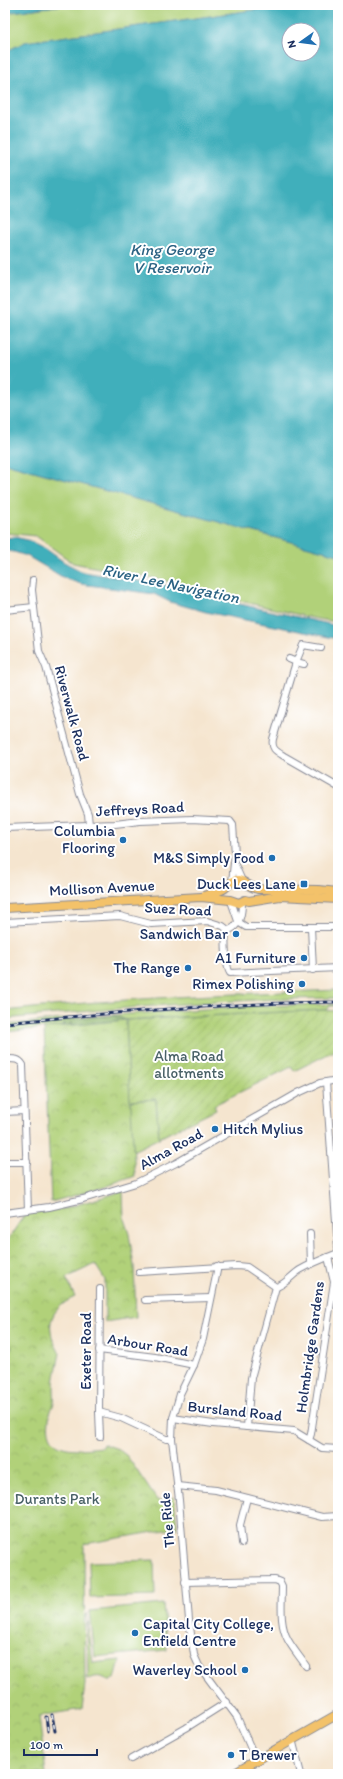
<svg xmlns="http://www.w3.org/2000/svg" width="343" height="1779" font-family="Itim,sans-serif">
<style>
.grass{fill:#b1d179;stroke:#66806c}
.forest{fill:url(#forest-firs);stroke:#547164}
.park{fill:url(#park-crowns);stroke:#66806c}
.garden{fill:url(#garden-furrows);stroke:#66806c}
.water{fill:#40afbb;stroke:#2e6f8c;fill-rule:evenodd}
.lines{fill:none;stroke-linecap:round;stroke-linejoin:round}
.minor-casing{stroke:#888a96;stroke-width:8}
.major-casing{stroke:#888a96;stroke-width:10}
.minor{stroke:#fff;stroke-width:6}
.major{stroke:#f3c26a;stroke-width:8}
.rail-casing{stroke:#1b2f5e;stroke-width:3}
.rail{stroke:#fff;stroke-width:1.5;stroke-dasharray:4.5;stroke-linecap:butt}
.poi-dot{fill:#1f6fb2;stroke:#fff;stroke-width:1.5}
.labels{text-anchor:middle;stroke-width:4;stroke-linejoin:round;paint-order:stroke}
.street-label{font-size:15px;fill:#1b2f5e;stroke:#fff}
.poi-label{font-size:15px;fill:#1b2f5e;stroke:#fff;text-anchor:end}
.park-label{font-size:15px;fill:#486066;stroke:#fff}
.water-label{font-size:16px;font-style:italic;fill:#2a6283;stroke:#fff}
</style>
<defs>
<pattern id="forest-firs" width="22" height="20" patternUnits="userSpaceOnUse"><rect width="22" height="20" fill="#8cb369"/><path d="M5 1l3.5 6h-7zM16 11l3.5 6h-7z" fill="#72925a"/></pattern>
<pattern id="park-crowns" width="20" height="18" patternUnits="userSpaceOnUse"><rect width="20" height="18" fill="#b1d179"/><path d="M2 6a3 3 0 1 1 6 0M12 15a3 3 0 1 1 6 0" fill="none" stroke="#98b46b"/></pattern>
<pattern id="garden-furrows" width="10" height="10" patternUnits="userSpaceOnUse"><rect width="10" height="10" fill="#b1d179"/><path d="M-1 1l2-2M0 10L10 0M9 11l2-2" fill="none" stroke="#98b46b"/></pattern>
</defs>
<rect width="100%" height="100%" fill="#fff"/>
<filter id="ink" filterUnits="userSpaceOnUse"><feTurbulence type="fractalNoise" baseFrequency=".025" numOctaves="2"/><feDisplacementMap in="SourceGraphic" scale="8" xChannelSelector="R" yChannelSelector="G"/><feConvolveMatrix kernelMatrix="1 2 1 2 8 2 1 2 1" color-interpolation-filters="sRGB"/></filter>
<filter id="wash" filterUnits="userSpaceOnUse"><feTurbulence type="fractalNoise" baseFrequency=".012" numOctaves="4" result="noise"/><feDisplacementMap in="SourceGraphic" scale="16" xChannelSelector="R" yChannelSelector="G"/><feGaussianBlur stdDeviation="0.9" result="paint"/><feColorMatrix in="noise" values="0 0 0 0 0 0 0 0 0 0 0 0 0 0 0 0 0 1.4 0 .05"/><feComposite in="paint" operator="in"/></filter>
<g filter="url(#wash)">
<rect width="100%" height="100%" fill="#f5e5cf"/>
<g class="grass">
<path d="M 63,5 L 289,5 L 25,42 L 5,52 L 5,13 Z"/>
<path d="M 5,463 L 338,555 L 338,622 L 317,619 L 202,592 L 163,580 L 73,563 L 36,536 L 5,533 Z"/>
<path d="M 338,990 L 338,998 C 227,999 116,1008 5,1019 L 5,1011 C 116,998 227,994 338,990 Z"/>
<path d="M 338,1004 L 338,1006 L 330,1006 L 327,1010 L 126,1020 L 112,1015 L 249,1006 Z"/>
<path d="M 63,1019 L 64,1026 L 5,1032 L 5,1025 Z"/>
<path d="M 156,1099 L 159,1138 L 133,1151 L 130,1101 Z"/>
<path d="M 154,1560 L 155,1596 L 90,1598 L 89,1562 Z"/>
<path d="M 163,1604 L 167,1650 L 95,1657 L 90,1611 Z"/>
<path d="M 87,1613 L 93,1663 L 120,1660 L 115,1679 L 111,1679 L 111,1681 C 102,1677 97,1674 88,1680 Z"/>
</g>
<path class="forest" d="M 112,1015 L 126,1020 L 64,1026 L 63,1023 L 63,1019 Z"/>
<g class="park">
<path d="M 126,1020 L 135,1176 L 105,1187 L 51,1202 L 44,1028 Z"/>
<path d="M 123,1191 L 124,1219 L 129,1234 L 134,1266 L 136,1317 L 105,1322 L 105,1280 L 95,1264 L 66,1278 L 75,1297 C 48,1309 44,1329 60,1353 C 58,1364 54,1377 54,1389 C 54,1393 55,1398 54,1402 C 53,1408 49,1413 49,1419 C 44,1456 79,1449 103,1447 L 104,1444 L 118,1449 L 127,1456 L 157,1500 L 160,1501 L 174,1497 L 177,1528 L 84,1544 L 85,1684 L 82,1709 L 39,1716 L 46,1774 L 5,1774 L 5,1349 L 12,1348 L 5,1336 L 5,1244 L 25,1214 L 66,1208 Z"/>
</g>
<path class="garden" d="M 323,1010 L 338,1011 L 338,1049 L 294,1071 L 291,1067 L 214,1105 L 216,1110 L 159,1138 L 156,1099 L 130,1101 L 126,1020 Z"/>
<g class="water">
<path d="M 5,5 L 63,5 L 5,13 Z"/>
<path d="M 289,5 L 338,5 L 338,555 L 5,463 L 5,52 L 25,42 ZM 289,30 L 313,30 L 313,54 L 289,54 Z"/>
<path d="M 14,537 L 28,540 L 46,549 L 64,562 L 83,572 L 160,584 L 208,597 L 338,626 L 338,639 L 206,612 L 170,602 L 154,594 L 81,584 L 64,578 L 27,556 L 14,552 L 5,551 L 5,538 Z"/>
</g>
</g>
<g filter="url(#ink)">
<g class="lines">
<defs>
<g id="minor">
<path d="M 33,580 L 32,590 L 39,651 L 46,667 L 80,794 L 88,814 L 89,825"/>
<path d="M 5,610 L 34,607"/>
<path d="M 289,659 L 296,662 L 303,645 L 321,648"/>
<path d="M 304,664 L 296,662 L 273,739 C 271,749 276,751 284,756 L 338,787"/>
<path d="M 5,828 L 115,824 L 140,821 L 192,819 L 230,821 L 233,825 L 235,854 L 232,882"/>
<path d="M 235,865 L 242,881"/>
<path d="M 231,901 L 238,921"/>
<path d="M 242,902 C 242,909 241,921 235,926 C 233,929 229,929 227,932 C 224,937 226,968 230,973 L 338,968"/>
<path d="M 5,922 L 120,916 L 151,924 L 207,921 L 223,926 L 228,930"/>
<path d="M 238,922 L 246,927 L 338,927"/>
<path d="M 311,927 L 313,970"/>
<path d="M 5,1059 C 13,1059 19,1058 23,1065 L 28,1210"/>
<path d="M 326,1082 L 338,1249"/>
<path d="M 5,1112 L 24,1111"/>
<path d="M 5,1162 L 27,1162"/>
<path d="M 5,1213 L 49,1207 L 83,1199 L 136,1183 L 176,1163 L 298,1093 L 320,1083 L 338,1080"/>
<path d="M 310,1234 L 311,1264"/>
<path d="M 217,1266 L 217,1271 L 203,1339 L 194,1365 L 180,1394 L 173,1418 L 172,1439 L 179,1500 L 189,1620 L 194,1655 L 199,1666 L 237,1717 L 256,1760"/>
<path d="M 139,1272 L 237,1266 L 247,1267 L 276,1287 C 285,1285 292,1275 300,1270 C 312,1263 325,1258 338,1253"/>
<path d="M 100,1289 L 99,1412 L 100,1437"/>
<path d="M 145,1300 L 211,1298"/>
<path d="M 99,1350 L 155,1357 L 194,1365"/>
<path d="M 99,1412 L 121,1418 L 166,1439 L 172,1439"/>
<path d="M 173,1418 L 213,1424 L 294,1431 L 322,1448 L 338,1449"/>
<path d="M 247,1427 L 251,1378 L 276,1287"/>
<path d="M 309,1440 L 311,1434 L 334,1282 L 328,1257"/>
<path d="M 177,1486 L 216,1490 L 322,1517 L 338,1516"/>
<path d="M 242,1543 L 240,1525 L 247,1498"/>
<path d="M 185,1582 L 275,1580 L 280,1582 L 282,1586 C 282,1604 279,1624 288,1640 C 293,1649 300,1657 306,1666"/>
<path d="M 292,1739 L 301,1774"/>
<path d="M 131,1759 L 186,1728 L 227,1702"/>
</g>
<g id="major">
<path d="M 204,896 C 210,894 219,892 225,888 C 229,884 232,880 238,880 C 245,881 250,888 258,889 L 318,890 L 338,892"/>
<path d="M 5,908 L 201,897 L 230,900 L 239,903 L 245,900 L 249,901 L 280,896 L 338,899"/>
<path d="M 233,1774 L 338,1714"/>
</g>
</defs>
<use href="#minor" class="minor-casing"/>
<use href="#major" class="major-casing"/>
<use href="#minor" class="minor"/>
<use href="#major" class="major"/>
<defs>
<g id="rail">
<path d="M 5,1023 C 116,1012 227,1003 338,1002"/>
<path d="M 52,1715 L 55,1731"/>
<path d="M 46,1717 L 48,1731"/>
</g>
</defs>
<use href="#rail" class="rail-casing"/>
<use href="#rail" class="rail"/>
</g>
</g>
<g class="poi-dot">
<circle cx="123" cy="840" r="4"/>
<circle cx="272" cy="858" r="4"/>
<rect x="300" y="880" width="8" height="8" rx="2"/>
<circle cx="236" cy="934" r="4"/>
<circle cx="304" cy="958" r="4"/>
<circle cx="188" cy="968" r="4"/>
<circle cx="302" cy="984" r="4"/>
<circle cx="215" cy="1129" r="4"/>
<circle cx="135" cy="1633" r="4"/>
<circle cx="245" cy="1670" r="4"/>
<circle cx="231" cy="1755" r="4"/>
</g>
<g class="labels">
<g class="street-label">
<text transform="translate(72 713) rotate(75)" y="5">Riverwalk Road</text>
<text transform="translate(140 809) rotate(-3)" y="5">Jeffreys Road</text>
<text transform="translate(102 888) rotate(-3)" y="5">Mollison Avenue</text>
<text transform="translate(178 909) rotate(3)" y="5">Suez Road</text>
<text transform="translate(171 1149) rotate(-29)" y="5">Alma Road</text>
<text transform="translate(148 1345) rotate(9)" y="5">Arbour Road</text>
<text transform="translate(310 1347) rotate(-82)" y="5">Holmbridge Gardens</text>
<text transform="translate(86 1351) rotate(-90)" y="5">Exeter Road</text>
<text transform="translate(235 1411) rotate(6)" y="5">Bursland Road</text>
<text transform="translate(167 1520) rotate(-95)" y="5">The Ride</text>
</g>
<g class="poi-label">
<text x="115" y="836">Columbia<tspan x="115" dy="17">Flooring</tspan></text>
<text x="264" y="863">M&amp;S Simply Food</text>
<text x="296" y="889">Duck Lees Lane</text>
<text x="228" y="939">Sandwich Bar</text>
<text x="296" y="963">A1 Furniture</text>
<text x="180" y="973">The Range</text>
<text x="294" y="989">Rimex Polishing</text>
<text x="223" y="1134" text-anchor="start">Hitch Mylius</text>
<text x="143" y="1629" text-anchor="start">Capital City College,<tspan x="143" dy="17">Enfield Centre</tspan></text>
<text x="237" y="1675">Waverley School</text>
<text x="239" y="1760" text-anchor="start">T Brewer</text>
</g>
<g class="park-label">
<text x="189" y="1061">Alma Road<tspan x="189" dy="17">allotments</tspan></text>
<text x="57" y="1504">Durants Park</text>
</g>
<g class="water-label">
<text x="172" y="255">King George<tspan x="172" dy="18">V Reservoir</tspan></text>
<text transform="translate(171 583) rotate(12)" y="6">River Lee Navigation</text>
</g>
</g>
<rect width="343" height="1779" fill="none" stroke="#fff" stroke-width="20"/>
<g transform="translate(301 42) rotate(256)"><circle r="19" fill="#ffffff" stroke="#a4acbf"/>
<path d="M0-3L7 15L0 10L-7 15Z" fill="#1f6fb2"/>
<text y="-6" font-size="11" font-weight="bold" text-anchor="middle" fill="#1b2f5e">N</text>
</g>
<path d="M24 1749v6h73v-6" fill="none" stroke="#1b2f5e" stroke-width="2"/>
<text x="30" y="1749" font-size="12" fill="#1b2f5e" stroke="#ffffff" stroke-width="3" paint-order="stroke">100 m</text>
</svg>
